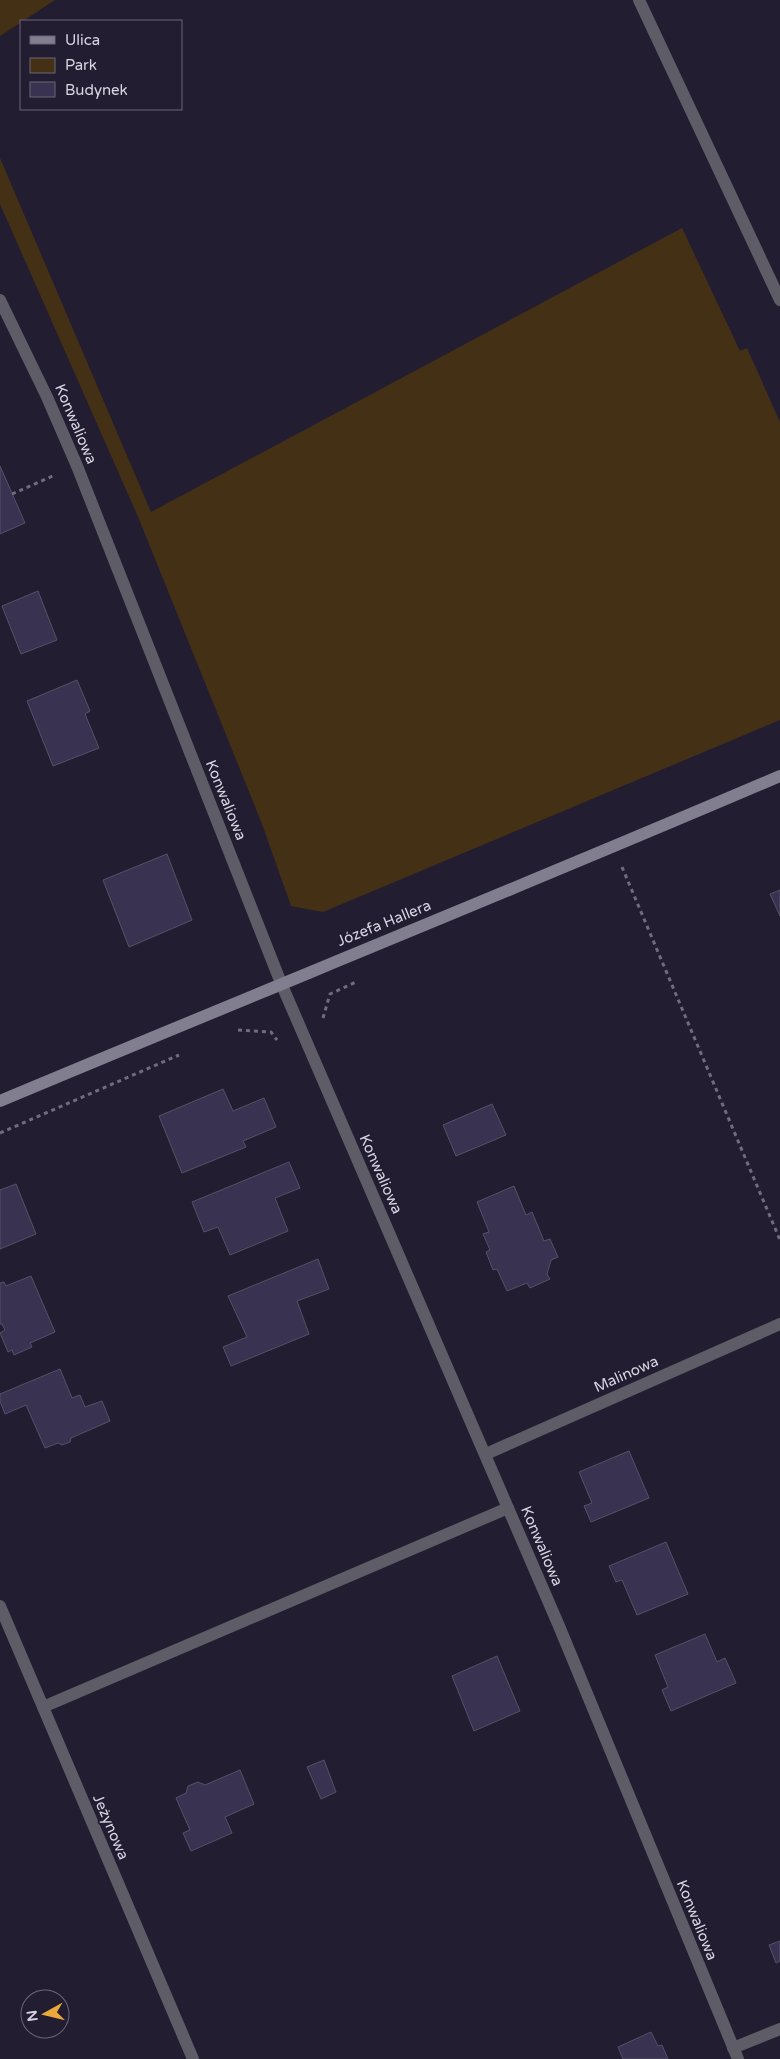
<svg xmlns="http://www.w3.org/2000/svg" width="780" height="2059" font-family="'Varela Round',sans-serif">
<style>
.green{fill:#443115}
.building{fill:#393250;stroke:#565168}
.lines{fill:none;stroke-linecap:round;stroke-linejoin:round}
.path{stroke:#706c7d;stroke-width:3;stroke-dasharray:4 4;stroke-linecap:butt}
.lane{stroke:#5e5c67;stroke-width:12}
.street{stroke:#5e5c67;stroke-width:12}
.secondary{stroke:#817e8f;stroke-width:12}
.labels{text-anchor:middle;stroke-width:4;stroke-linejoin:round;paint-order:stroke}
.street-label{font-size:15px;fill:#d8d5e3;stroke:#221d31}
</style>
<rect width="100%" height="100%" fill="#221d31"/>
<g class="green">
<path d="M 0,0 L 55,0 L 0,36 Z"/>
<path d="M 0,158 L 151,512 L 682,228 L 740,351 L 747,348 L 780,422 L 780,720 L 323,912 L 291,906 L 262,824 L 139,519 L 0,204 Z"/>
</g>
<g class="building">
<path d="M 0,466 L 25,523 L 0,534 Z"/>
<path d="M 38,591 L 57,640 L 21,654 L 2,606 Z"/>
<path d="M 77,680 L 90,711 L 85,714 L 99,748 L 53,766 L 27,701 Z"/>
<path d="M 167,854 L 192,920 L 129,947 L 103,880 Z"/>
<path d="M 780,890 L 780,916 L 770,894 Z"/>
<path d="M 223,1089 L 233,1111 L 264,1098 L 276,1127 L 243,1141 L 246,1147 L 182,1173 L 159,1116 Z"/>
<path d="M 492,1104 L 506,1135 L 456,1156 L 443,1125 Z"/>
<path d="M 289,1162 L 300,1188 L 275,1198 L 288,1231 L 230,1255 L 218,1227 L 204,1232 L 192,1202 Z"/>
<path d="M 16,1184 L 36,1234 L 0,1249 L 0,1190 Z"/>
<path d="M 514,1186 L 526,1215 L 532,1212 L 544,1241 L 550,1239 L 558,1257 L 551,1260 L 547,1274 L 550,1279 L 530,1288 L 527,1283 L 507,1291 L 497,1269 L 493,1270 L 486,1252 L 490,1250 L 483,1234 L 489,1232 L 477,1202 Z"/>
<path d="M 318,1259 L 329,1289 L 297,1301 L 309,1334 L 231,1366 L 223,1347 L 247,1337 L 228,1296 Z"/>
<path d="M 31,1276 L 55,1332 L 30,1343 L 32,1347 L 14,1355 L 12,1350 L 8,1352 L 0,1333 L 5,1330 L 2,1324 L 0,1324 L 0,1283 L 4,1282 L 6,1286 Z"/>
<path d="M 60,1369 L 72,1398 L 80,1395 L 85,1407 L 102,1401 L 110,1421 L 71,1438 L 70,1442 L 62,1445 L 58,1443 L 45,1448 L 26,1405 L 5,1414 L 0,1401 L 0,1394 Z"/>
<path d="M 629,1451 L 649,1498 L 591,1522 L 584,1506 L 592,1503 L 579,1472 Z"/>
<path d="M 666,1542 L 688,1594 L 637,1615 L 622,1580 L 616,1582 L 609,1566 Z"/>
<path d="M 705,1634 L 717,1662 L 725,1658 L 736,1683 L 671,1711 L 662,1690 L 668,1687 L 655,1655 Z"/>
<path d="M 497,1656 L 520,1711 L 474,1731 L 452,1676 Z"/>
<path d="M 324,1760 L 336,1792 L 321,1799 L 307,1767 Z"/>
<path d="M 240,1770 L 254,1804 L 225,1817 L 232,1833 L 191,1851 L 183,1833 L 190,1830 L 176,1798 L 186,1793 L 188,1786 L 198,1782 L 205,1785 Z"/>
<path d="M 780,1941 L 780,1961 L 776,1963 L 769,1945 Z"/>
<path d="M 651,2032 L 658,2046 L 662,2045 L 668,2059 L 623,2059 L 618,2047 Z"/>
</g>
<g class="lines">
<g class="path">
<path d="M 12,494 L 55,475"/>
<path d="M 622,867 L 780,1240"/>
<path d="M 323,1018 L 330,994 L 356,982"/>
<path d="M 238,1030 L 271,1032 L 277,1040"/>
<path d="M 0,1133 L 179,1055"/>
</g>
<g class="lane">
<path d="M 639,0 L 780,300"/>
<path d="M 43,1707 L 508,1508"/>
<path d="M 733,2048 L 780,2029"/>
</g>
<g class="street">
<path d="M 0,300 L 47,397 L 77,466 L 281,983 L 559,1626 L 738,2059"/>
<path d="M 486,1454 L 780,1324"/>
<path d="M 0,1606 L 193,2059"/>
</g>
<path class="secondary" d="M 0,1101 C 260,992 521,887 780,776"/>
</g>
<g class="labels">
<g class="street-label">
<text transform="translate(76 424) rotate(67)" y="5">Konwaliowa</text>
<text transform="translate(226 800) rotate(68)" y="5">Konwaliowa</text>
<text transform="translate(384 923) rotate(-22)" y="5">Józefa Hallera</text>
<text transform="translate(381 1174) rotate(66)" y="5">Konwaliowa</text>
<text transform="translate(626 1374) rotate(-24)" y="5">Malinowa</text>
<text transform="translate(542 1546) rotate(67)" y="5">Konwaliowa</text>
<text transform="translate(111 1827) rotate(67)" y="5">Jeżynowa</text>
<text transform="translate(697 1920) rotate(68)" y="5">Konwaliowa</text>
</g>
</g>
<rect x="20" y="20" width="162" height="90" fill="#221d31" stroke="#6b6778"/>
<rect x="30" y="36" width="25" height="8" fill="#817e8f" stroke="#6b6778"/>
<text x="65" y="45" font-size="15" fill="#d8d5e3">Ulica</text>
<rect x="30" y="58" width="25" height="15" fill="#443115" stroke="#6b6778"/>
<text x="65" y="70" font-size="15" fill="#d8d5e3">Park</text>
<rect x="30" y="82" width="25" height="15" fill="#393250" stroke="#6b6778"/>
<text x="65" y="95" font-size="15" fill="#d8d5e3">Budynek</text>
<g transform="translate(45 2014) rotate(262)"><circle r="24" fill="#221d31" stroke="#6b6778"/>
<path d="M0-4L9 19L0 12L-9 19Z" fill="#eca93b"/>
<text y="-8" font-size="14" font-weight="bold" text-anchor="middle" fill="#d8d5e3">N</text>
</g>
</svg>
